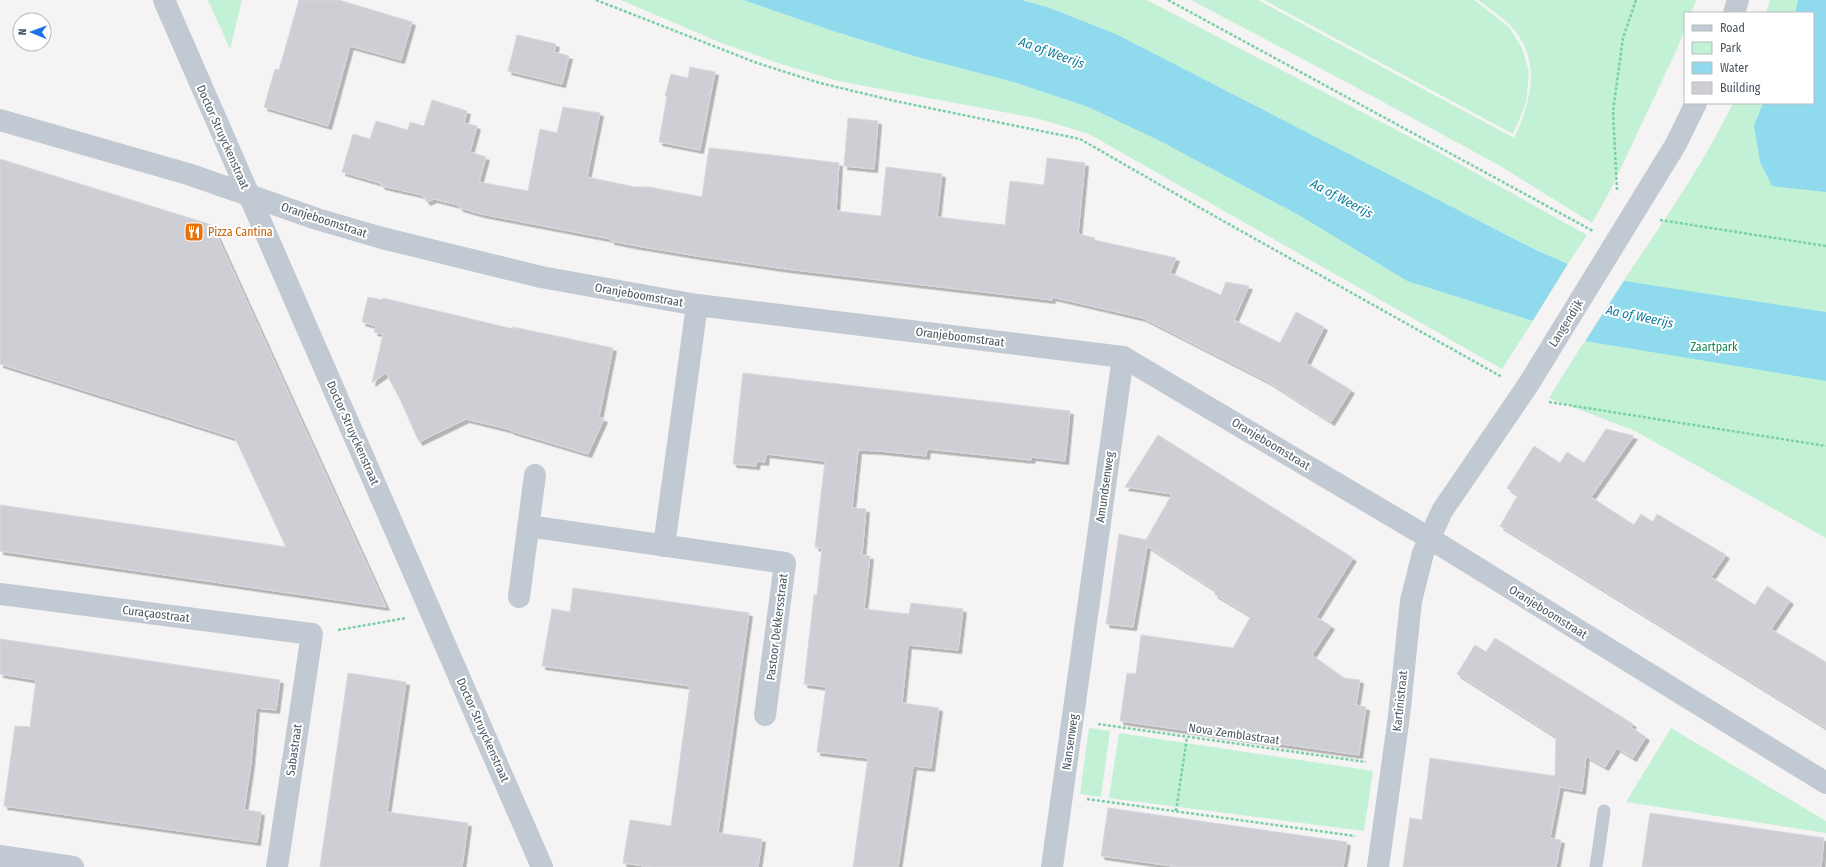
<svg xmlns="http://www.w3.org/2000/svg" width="1826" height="867" font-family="'Fira Sans Condensed',sans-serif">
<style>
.green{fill:#c3f1d5}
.water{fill:#90daee}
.pier{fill:#f5f3f3}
.building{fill:#cdcfd5;stroke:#d7d9de;filter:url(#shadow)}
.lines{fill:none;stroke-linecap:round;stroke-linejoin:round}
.path{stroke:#7ad0a6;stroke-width:2.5;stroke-dasharray:3 2;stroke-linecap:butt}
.service{stroke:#c1cad2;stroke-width:13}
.minor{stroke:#c1cad2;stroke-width:22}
.tertiary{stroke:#c1cad2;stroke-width:22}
.labels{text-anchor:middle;stroke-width:4;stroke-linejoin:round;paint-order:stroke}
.street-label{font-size:12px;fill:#4a5661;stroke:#fff}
.food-label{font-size:12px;fill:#c56008;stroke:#fff;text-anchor:start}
.park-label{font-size:12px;fill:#17864f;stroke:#fff}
.water-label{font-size:13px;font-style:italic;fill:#0c7c9b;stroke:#fff}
</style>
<defs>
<filter id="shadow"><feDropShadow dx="3.5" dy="3.5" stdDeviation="0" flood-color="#0004"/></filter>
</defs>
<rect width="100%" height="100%" fill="#f5f3f3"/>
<g class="green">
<path d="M 208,0 L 242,0 L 230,49 Z"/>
<path d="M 621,0 L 743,0 L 836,32 L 914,56 L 1013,82 L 1088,107 L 1160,141 L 1302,217 L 1407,281 L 1533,321 L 1502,369 L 1089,134 L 1040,119 L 838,81 L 781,64 L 719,42 Z"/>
<path d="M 1022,0 L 1147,0 L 1429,147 L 1587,235 L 1568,264 L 1534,249 L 1116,34 L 1050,8 Z"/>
<path d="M 1191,0 L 1258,0 L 1514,138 C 1532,101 1542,58 1510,25 C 1501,16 1489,8 1478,0 L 1696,0 L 1691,13 L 1685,13 L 1685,29 L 1676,51 L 1611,189 L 1592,223 L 1502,167 L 1363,91 Z"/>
<path d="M 1264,0 L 1474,0 L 1509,27 L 1522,48 L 1529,72 L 1526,103 L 1513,134 Z"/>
<path d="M 1770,0 L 1826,0 L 1826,538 L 1635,431 L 1549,398 C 1576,354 1603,311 1632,268 C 1668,215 1705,161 1733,103 L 1813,103 L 1813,13 L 1766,13 Z"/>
<path d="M 1089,728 L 1110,731 L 1101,797 L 1080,794 Z"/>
<path d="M 1671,728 L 1826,821 L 1826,833 L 1626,802 Z"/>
<path d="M 1119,733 L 1373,771 L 1364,831 L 1109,798 Z"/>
</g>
<g class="water">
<path d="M 743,0 L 1022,0 L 1050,8 L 1116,34 L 1534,249 L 1568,264 L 1624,281 L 1826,312 L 1826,381 L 1585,341 L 1533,321 L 1407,281 L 1302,217 L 1160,141 L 1088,107 L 1013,82 L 914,56 L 836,32 Z"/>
<path d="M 1798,0 L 1826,0 L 1826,192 L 1772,186 L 1760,162 L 1754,126 L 1763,103 L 1813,103 L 1813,13 L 1795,13 Z"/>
</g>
<path class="pier" d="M 1569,262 L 1625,279 L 1584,343 L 1532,322 Z"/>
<g class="building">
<path d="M 299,0 L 339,0 L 412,22 L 401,60 L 350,46 L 328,126 L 264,107 L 275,69 L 279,70 Z"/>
<path d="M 517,35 L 556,44 L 554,52 L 569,56 L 562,84 L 508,71 Z"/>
<path d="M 690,67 L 715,72 L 700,150 L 659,142 L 667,96 L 665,96 L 671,74 L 688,78 Z"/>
<path d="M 432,100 L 467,111 L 464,123 L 477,126 L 470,152 L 486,157 L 479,182 L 528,191 L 540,129 L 557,133 L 563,107 L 600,113 L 587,177 L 635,187 L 649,187 L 702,197 L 709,148 L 729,150 L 839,163 L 836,211 L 881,216 L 886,167 L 942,174 L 937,217 L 1005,225 L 1010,181 L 1044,185 L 1047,158 L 1085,163 L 1078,234 L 1095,238 L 1094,240 L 1176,258 L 1170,273 L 1221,295 L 1226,282 L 1249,286 L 1234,320 L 1280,343 L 1296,312 L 1324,327 L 1306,363 L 1351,390 L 1331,422 L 1267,381 L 1143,318 L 1052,297 L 1052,300 L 786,269 L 697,256 L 637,246 L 611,241 L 611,239 L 481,214 L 460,208 L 458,205 L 434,199 L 427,202 L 422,195 L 382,186 L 380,183 L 342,172 L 353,134 L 370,139 L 376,121 L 408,130 L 410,122 L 424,126 Z"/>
<path d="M 848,118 L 878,121 L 874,169 L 844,166 Z"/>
<path d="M 0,159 L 212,225 L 386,607 L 0,551 L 0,505 L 286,547 L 235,438 L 0,364 Z"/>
<path d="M 368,297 L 382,300 L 383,298 L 513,329 L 513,327 L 613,348 L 599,417 L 604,419 L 588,454 L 511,431 L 511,430 L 466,419 L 419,442 L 400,399 L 386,373 L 372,383 L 383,334 L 374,332 L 376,326 L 362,322 Z"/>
<path d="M 743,373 L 1070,411 L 1065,461 L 1032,457 L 1031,460 L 927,449 L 926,456 L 880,451 L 858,450 L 852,508 L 866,509 L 862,555 L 870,556 L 864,609 L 909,614 L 911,603 L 963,609 L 958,650 L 908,645 L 902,703 L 939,708 L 931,768 L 913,766 L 898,867 L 853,867 L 868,758 L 817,752 L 826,687 L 804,684 L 814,595 L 817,595 L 822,548 L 815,547 L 825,461 L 766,454 L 765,462 L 757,461 L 756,466 L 733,464 Z"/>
<path d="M 1606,429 L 1634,436 L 1591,497 L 1634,525 L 1641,514 L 1653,522 L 1657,514 L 1726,555 L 1711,577 L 1755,605 L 1767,586 L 1790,601 L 1771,629 L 1826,662 L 1826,728 L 1500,526 L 1518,495 L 1507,488 L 1534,446 L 1560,463 L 1567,452 L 1584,463 Z"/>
<path d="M 1158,435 L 1353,558 L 1316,617 L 1331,626 L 1312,655 L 1344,678 L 1360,680 L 1356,705 L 1366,707 L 1359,755 L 1120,721 L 1127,673 L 1136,674 L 1141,635 L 1233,648 L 1251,616 L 1214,594 L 1216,591 L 1147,546 L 1133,627 L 1106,624 L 1119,534 L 1146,540 L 1172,494 L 1125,487 Z"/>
<path d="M 573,588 L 749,613 L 718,833 L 762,839 L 758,867 L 652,867 L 623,863 L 630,820 L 671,826 L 690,686 L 542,666 L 552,609 L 570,612 Z"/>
<path d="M 1495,638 L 1633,724 L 1631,727 L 1646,737 L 1633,758 L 1617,748 L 1605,767 L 1586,756 L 1582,791 L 1560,787 L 1550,838 L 1561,840 L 1556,867 L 1403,867 L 1410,818 L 1422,820 L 1430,758 L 1555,776 L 1556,737 L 1457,674 L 1475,645 L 1486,652 Z"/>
<path d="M 0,639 L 280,680 L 276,710 L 256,708 L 251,763 L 244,810 L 261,812 L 257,842 L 4,806 L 15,726 L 30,727 L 36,680 L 0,674 Z"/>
<path d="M 348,673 L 406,682 L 387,812 L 468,823 L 462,867 L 320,867 Z"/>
<path d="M 1108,808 L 1347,842 L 1343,867 L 1179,867 L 1101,856 Z"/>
<path d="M 1650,813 L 1824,838 L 1821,867 L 1642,867 Z"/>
</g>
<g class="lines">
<g class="path">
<path d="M 596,0 L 757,63 L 820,83 L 895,101 L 1080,139 L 1225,222 L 1502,377"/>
<path d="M 1168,0 L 1593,231"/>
<path d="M 1617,190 L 1613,111 L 1623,38 L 1636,0"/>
<path d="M 1660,220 L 1826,246"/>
<path d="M 1549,402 L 1826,446"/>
<path d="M 338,630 L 406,618"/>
<path d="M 1098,724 L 1366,762"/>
<path d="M 1087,799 L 1355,836"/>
<path d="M 1176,811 L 1187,737"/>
</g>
<path class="service" d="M 1596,867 L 1604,811"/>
<g class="minor">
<path d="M 1734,13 L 1738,0"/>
<path d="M 0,120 L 188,174 L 317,219 L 382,238 L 541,277 L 697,305 L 1123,357 L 1429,538 L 1826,783"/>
<path d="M 528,526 L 785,563 L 765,715"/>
<path d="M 664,546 L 697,305"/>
<path d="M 0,594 L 312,634 L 277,867"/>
<path d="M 519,597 L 535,475"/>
<path d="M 0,856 L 73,867"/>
<path d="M 1052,867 L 1123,357"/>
<path d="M 1378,867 L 1399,716 L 1411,601 L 1423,553 L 1442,511 L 1528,385 L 1676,144 L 1696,103"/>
</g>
<path class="tertiary" d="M 164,0 L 542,867"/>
</g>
<defs>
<symbol id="restaurant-square" viewBox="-11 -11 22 22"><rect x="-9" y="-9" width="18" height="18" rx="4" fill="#e8710a" stroke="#fff"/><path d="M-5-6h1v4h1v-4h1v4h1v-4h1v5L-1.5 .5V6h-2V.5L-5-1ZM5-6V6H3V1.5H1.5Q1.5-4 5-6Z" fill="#fff"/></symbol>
</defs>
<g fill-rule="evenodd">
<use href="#restaurant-square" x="183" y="221" width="22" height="22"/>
</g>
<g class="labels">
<g class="street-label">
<text transform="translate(223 137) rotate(66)" y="4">Doctor Struyckenstraat</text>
<text transform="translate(324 220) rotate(18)" y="4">Oranjeboomstraat</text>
<text transform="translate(639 295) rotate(10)" y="4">Oranjeboomstraat</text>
<text transform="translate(1566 323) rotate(-58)" y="4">Langendijk</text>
<text transform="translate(960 337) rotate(7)" y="4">Oranjeboomstraat</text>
<text transform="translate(353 433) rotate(66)" y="4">Doctor Struyckenstraat</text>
<text transform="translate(1271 444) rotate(31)" y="4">Oranjeboomstraat</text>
<text transform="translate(1105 487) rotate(-82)" y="4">Amundsenweg</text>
<text transform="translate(1548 612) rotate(32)" y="4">Oranjeboomstraat</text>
<text transform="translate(156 614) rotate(7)" y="4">Curaçaostraat</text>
<text transform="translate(777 627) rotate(-83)" y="4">Pastoor Dekkersstraat</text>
<text transform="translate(1400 701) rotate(-84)" y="4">Kartinistraat</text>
<text transform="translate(483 730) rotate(66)" y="4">Doctor Struyckenstraat</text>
<text transform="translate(1234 734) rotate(8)" y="4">Nova Zemblastraat</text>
<text transform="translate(1070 742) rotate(-82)" y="4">Nansenweg</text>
<text transform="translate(294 750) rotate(-82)" y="4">Sabastraat</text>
</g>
<g class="food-label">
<text x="208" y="236">Pizza Cantina</text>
</g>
<g class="park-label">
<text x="1714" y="351">Zaartpark</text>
</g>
<g class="water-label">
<text transform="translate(1052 52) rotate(20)" y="5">Aa of Weerijs</text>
<text transform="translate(1342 198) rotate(28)" y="5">Aa of Weerijs</text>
<text transform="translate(1640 316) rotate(12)" y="5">Aa of Weerijs</text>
</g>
</g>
<rect x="1684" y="12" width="130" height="92" fill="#ffffff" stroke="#b7bbc0"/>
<rect x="1692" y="25" width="20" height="6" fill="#c1cad2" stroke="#b7bbc0"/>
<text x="1720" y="32" font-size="12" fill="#4a5661">Road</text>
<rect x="1692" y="42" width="20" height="12" fill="#c3f1d5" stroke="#b7bbc0"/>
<text x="1720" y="52" font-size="12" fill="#4a5661">Park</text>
<rect x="1692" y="62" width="20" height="12" fill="#90daee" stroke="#b7bbc0"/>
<text x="1720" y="72" font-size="12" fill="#4a5661">Water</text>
<rect x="1692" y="82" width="20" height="12" fill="#cdcfd5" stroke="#b7bbc0"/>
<text x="1720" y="92" font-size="12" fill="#4a5661">Building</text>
<g transform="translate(32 32) rotate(271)"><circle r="19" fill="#ffffff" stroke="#b7bbc0"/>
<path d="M0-3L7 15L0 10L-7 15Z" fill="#1a73e8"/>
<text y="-6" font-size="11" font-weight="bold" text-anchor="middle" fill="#4a5661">N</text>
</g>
</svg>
